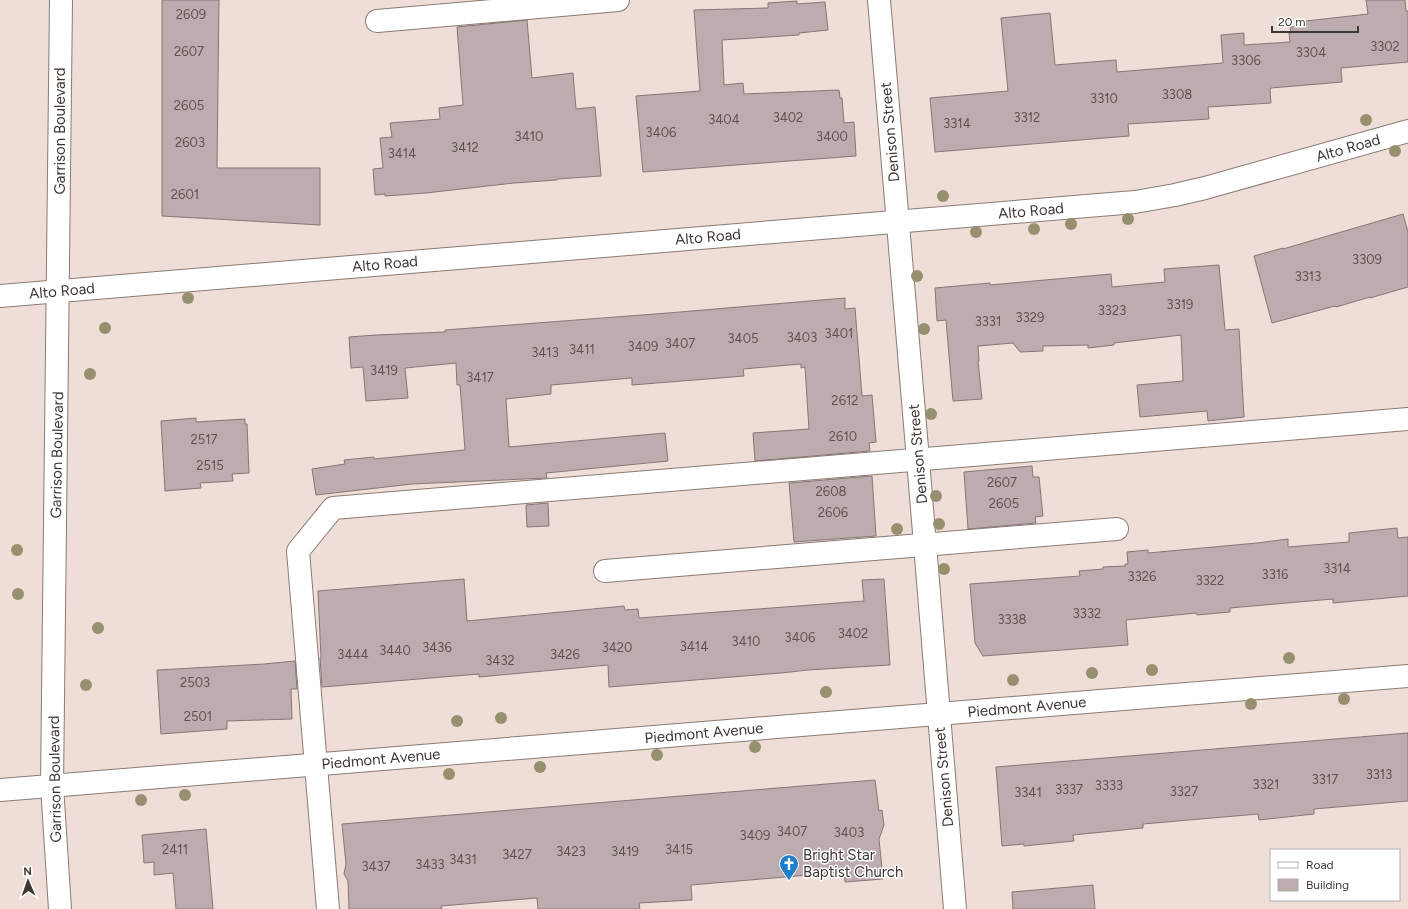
<svg xmlns="http://www.w3.org/2000/svg" width="1408" height="909" font-family="Figtree,sans-serif">
<style>
.building{fill:#bdacad;stroke:#867677}
.lines{fill:none;stroke-linecap:round;stroke-linejoin:round}
.minor-casing{stroke:#897b74;stroke-width:24}
.major-casing{stroke:#897b74;stroke-width:24}
.minor{stroke:#fff;stroke-width:22}
.major{stroke:#fff;stroke-width:22}
.tree{fill:#97906e}
.labels{text-anchor:middle;stroke-width:3;stroke-linejoin:round;paint-order:stroke}
.number-label{font-size:13px;fill:#5d5452}
.street-label{font-size:15px;fill:#3d3734;stroke:#fff}
.poi-label{font-size:15px;fill:#3d3734;stroke:#fff;text-anchor:start}
</style>
<rect width="100%" height="100%" fill="#eeded7"/>
<g class="building">
<path d="M 162,0 L 219,0 L 217,168 L 320,168 L 320,225 L 162,216 Z"/>
<path d="M 1366,0 L 1405,0 L 1406,11 L 1408,11 L 1408,62 L 1341,68 L 1342,82 L 1271,88 L 1270,89 L 1271,103 L 1208,107 L 1209,119 L 1128,124 L 1129,136 L 935,152 L 930,98 L 1008,91 L 1001,18 L 1050,13 L 1055,65 L 1116,60 L 1117,72 L 1223,63 L 1221,35 L 1244,33 L 1244,45 L 1290,42 L 1289,33 L 1291,33 L 1290,27 L 1306,26 L 1306,21 L 1368,14 Z"/>
<path d="M 797,1 L 797,4 L 825,2 L 828,30 L 799,33 L 799,35 L 722,40 L 724,85 L 743,83 L 744,94 L 839,90 L 840,98 L 842,98 L 844,123 L 854,122 L 856,156 L 643,172 L 636,96 L 700,91 L 694,10 L 768,8 L 768,3 Z"/>
<path d="M 527,20 L 532,78 L 573,73 L 576,109 L 595,107 L 601,176 L 557,179 L 557,180 L 514,183 L 426,193 L 385,196 L 385,194 L 375,195 L 373,169 L 383,168 L 380,138 L 392,137 L 390,123 L 440,119 L 439,108 L 463,105 L 457,27 Z"/>
<path d="M 1403,214 L 1408,232 L 1408,287 L 1370,298 L 1370,297 L 1336,307 L 1335,306 L 1272,323 L 1254,256 L 1283,248 L 1283,249 Z"/>
<path d="M 1219,265 L 1225,330 L 1239,329 L 1244,417 L 1208,421 L 1207,411 L 1140,417 L 1137,385 L 1183,381 L 1181,335 L 1114,343 L 1114,345 L 1088,348 L 1088,345 L 1043,346 L 1043,351 L 1020,352 L 1013,343 L 978,346 L 979,361 L 978,361 L 982,399 L 953,401 L 946,320 L 937,321 L 935,288 L 990,283 L 990,285 L 1111,274 L 1112,287 L 1165,282 L 1164,269 Z"/>
<path d="M 845,298 L 845,309 L 855,308 L 862,396 L 872,395 L 876,442 L 869,443 L 870,451 L 755,461 L 753,433 L 809,429 L 805,367 L 801,368 L 801,364 L 743,369 L 744,376 L 632,385 L 632,378 L 551,385 L 551,394 L 506,399 L 509,447 L 665,433 L 668,461 L 546,473 L 547,478 L 412,484 L 316,495 L 312,469 L 345,464 L 344,460 L 374,457 L 374,459 L 465,450 L 460,385 L 457,385 L 456,363 L 405,368 L 408,398 L 366,401 L 363,367 L 351,368 L 349,337 L 376,335 L 445,332 L 445,330 L 668,313 Z"/>
<path d="M 196,418 L 196,422 L 245,419 L 245,424 L 247,424 L 249,473 L 232,474 L 233,481 L 200,483 L 201,488 L 165,491 L 161,421 Z"/>
<path d="M 1032,466 L 1033,477 L 1039,477 L 1043,516 L 1035,517 L 1036,523 L 968,529 L 964,472 Z"/>
<path d="M 872,476 L 876,536 L 794,542 L 789,483 Z"/>
<path d="M 548,503 L 549,526 L 527,527 L 526,505 Z"/>
<path d="M 1397,528 L 1398,538 L 1408,537 L 1408,596 L 1333,603 L 1333,599 L 1230,608 L 1230,612 L 1197,615 L 1196,613 L 1126,620 L 1128,645 L 983,656 L 975,643 L 970,584 L 1080,576 L 1079,571 L 1103,569 L 1103,567 L 1125,566 L 1125,564 L 1128,564 L 1127,552 L 1148,550 L 1148,553 L 1257,543 L 1288,539 L 1288,547 L 1349,542 L 1349,533 Z"/>
<path d="M 464,579 L 467,621 L 624,606 L 625,610 L 638,609 L 639,618 L 864,601 L 862,580 L 884,579 L 890,665 L 808,670 L 781,673 L 609,687 L 608,665 L 479,677 L 479,674 L 322,687 L 320,658 L 321,658 L 318,591 Z"/>
<path d="M 295,661 L 297,689 L 291,689 L 292,719 L 227,721 L 227,729 L 161,734 L 157,670 L 264,664 Z"/>
<path d="M 1408,733 L 1408,801 L 1314,809 L 1314,814 L 1259,820 L 1258,814 L 1143,824 L 1143,828 L 1073,835 L 1074,841 L 1024,846 L 1024,844 L 1002,846 L 996,767 Z"/>
<path d="M 875,780 L 879,811 L 882,810 L 884,825 L 879,839 L 883,879 L 845,882 L 844,872 L 691,885 L 692,900 L 639,903 L 640,909 L 538,909 L 537,898 L 441,906 L 442,909 L 349,909 L 348,881 L 344,874 L 346,864 L 342,824 Z"/>
<path d="M 206,829 L 213,909 L 176,909 L 173,873 L 154,875 L 154,862 L 144,863 L 142,835 Z"/>
<path d="M 1093,885 L 1095,909 L 1013,909 L 1012,892 Z"/>
</g>
<g class="lines">
<defs>
<g id="minor">
<path d="M 879,0 L 918,460 L 955,909"/>
<path d="M 377,21 L 618,0"/>
<path d="M 0,296 L 1135,202 L 1175,195 L 1205,188 L 1408,131"/>
<path d="M 605,571 L 1117,529"/>
<path d="M 0,790 L 1408,676"/>
<path d="M 328,909 L 298,551 L 333,508 L 1408,419"/>
</g>
<path id="major" d="M 60,909 L 52,786 L 61,0"/>
</defs>
<use href="#minor" class="minor-casing"/>
<use href="#major" class="major-casing"/>
<use href="#minor" class="minor"/>
<use href="#major" class="major"/>
</g>
<g class="tree">
<circle cx="1366" cy="120" r="6"/>
<circle cx="1395" cy="151" r="6"/>
<circle cx="943" cy="196" r="6"/>
<circle cx="1128" cy="219" r="6"/>
<circle cx="1071" cy="224" r="6"/>
<circle cx="1034" cy="229" r="6"/>
<circle cx="976" cy="232" r="6"/>
<circle cx="917" cy="276" r="6"/>
<circle cx="188" cy="298" r="6"/>
<circle cx="105" cy="328" r="6"/>
<circle cx="924" cy="329" r="6"/>
<circle cx="90" cy="374" r="6"/>
<circle cx="931" cy="414" r="6"/>
<circle cx="936" cy="496" r="6"/>
<circle cx="939" cy="524" r="6"/>
<circle cx="897" cy="529" r="6"/>
<circle cx="17" cy="550" r="6"/>
<circle cx="944" cy="569" r="6"/>
<circle cx="18" cy="594" r="6"/>
<circle cx="98" cy="628" r="6"/>
<circle cx="1289" cy="658" r="6"/>
<circle cx="1152" cy="670" r="6"/>
<circle cx="1092" cy="673" r="6"/>
<circle cx="1013" cy="680" r="6"/>
<circle cx="86" cy="685" r="6"/>
<circle cx="826" cy="692" r="6"/>
<circle cx="1344" cy="699" r="6"/>
<circle cx="1251" cy="704" r="6"/>
<circle cx="501" cy="718" r="6"/>
<circle cx="457" cy="721" r="6"/>
<circle cx="755" cy="747" r="6"/>
<circle cx="657" cy="755" r="6"/>
<circle cx="540" cy="767" r="6"/>
<circle cx="449" cy="774" r="6"/>
<circle cx="185" cy="795" r="6"/>
<circle cx="141" cy="800" r="6"/>
</g>
<defs>
<symbol id="church-pin" viewBox="-11 -11 22 30"><path d="M0 17L-7.5 6A9.5 9.5 0 1 1 7.5 6Z" fill="#1e7eca" stroke="#fff"/><path d="M-1.2-6h2.4v3.5h3.3v2.4h-3.3V6h-2.4V-.1h-3.3v-2.4h3.3Z" fill="#fff"/></symbol>
</defs>
<g fill-rule="evenodd">
<use href="#church-pin" x="778" y="853" width="22" height="30"/>
</g>
<g class="labels">
<g class="number-label">
<text x="191" y="19">2609</text>
<text x="1385" y="51">3302</text>
<text x="189" y="56">2607</text>
<text x="1311" y="57">3304</text>
<text x="1246" y="65">3306</text>
<text x="1177" y="99">3308</text>
<text x="1104" y="103">3310</text>
<text x="189" y="110">2605</text>
<text x="788" y="122">3402</text>
<text x="1027" y="122">3312</text>
<text x="724" y="124">3404</text>
<text x="957" y="128">3314</text>
<text x="661" y="137">3406</text>
<text x="529" y="141">3410</text>
<text x="832" y="141">3400</text>
<text x="190" y="147">2603</text>
<text x="465" y="152">3412</text>
<text x="402" y="158">3414</text>
<text x="185" y="199">2601</text>
<text x="1367" y="264">3309</text>
<text x="1308" y="281">3313</text>
<text x="1180" y="309">3319</text>
<text x="1112" y="315">3323</text>
<text x="1030" y="322">3329</text>
<text x="988" y="326">3331</text>
<text x="839" y="338">3401</text>
<text x="802" y="342">3403</text>
<text x="743" y="343">3405</text>
<text x="680" y="348">3407</text>
<text x="643" y="351">3409</text>
<text x="582" y="354">3411</text>
<text x="545" y="357">3413</text>
<text x="384" y="375">3419</text>
<text x="480" y="382">3417</text>
<text x="845" y="405">2612</text>
<text x="843" y="441">2610</text>
<text x="204" y="444">2517</text>
<text x="210" y="470">2515</text>
<text x="1002" y="487">2607</text>
<text x="831" y="496">2608</text>
<text x="1004" y="508">2605</text>
<text x="833" y="517">2606</text>
<text x="1337" y="573">3314</text>
<text x="1275" y="579">3316</text>
<text x="1142" y="581">3326</text>
<text x="1210" y="585">3322</text>
<text x="1087" y="618">3332</text>
<text x="1012" y="624">3338</text>
<text x="853" y="638">3402</text>
<text x="800" y="642">3406</text>
<text x="746" y="646">3410</text>
<text x="694" y="651">3414</text>
<text x="437" y="652">3436</text>
<text x="617" y="652">3420</text>
<text x="395" y="655">3440</text>
<text x="353" y="659">3444</text>
<text x="565" y="659">3426</text>
<text x="500" y="665">3432</text>
<text x="195" y="687">2503</text>
<text x="198" y="721">2501</text>
<text x="1379" y="779">3313</text>
<text x="1325" y="784">3317</text>
<text x="1266" y="789">3321</text>
<text x="1109" y="790">3333</text>
<text x="1069" y="794">3337</text>
<text x="1184" y="796">3327</text>
<text x="1028" y="797">3341</text>
<text x="792" y="836">3407</text>
<text x="849" y="837">3403</text>
<text x="755" y="840">3409</text>
<text x="175" y="854">2411</text>
<text x="679" y="854">3415</text>
<text x="571" y="856">3423</text>
<text x="625" y="856">3419</text>
<text x="517" y="859">3427</text>
<text x="463" y="864">3431</text>
<text x="430" y="869">3433</text>
<text x="376" y="871">3437</text>
</g>
<g class="street-label">
<text transform="translate(60 131) rotate(-90)" y="5">Garrison Boulevard</text>
<text transform="translate(890 132) rotate(-95)" y="5">Denison Street</text>
<text transform="translate(1348 148) rotate(-16)" y="5">Alto Road</text>
<text transform="translate(1031 211) rotate(-5)" y="5">Alto Road</text>
<text transform="translate(708 237) rotate(-5)" y="5">Alto Road</text>
<text transform="translate(385 264) rotate(-5)" y="5">Alto Road</text>
<text transform="translate(62 291) rotate(-5)" y="5">Alto Road</text>
<text transform="translate(918 454) rotate(-95)" y="5">Denison Street</text>
<text transform="translate(57 455) rotate(-89)" y="5">Garrison Boulevard</text>
<text transform="translate(1027 707) rotate(-5)" y="5">Piedmont Avenue</text>
<text transform="translate(704 733) rotate(-5)" y="5">Piedmont Avenue</text>
<text transform="translate(381 759) rotate(-5)" y="5">Piedmont Avenue</text>
<text transform="translate(944 777) rotate(-95)" y="5">Denison Street</text>
<text transform="translate(55 779) rotate(-91)" y="5">Garrison Boulevard</text>
</g>
<g class="poi-label">
<text x="803" y="860">Bright Star<tspan x="803" dy="17">Baptist Church</tspan></text>
</g>
</g>
<rect x="1270" y="849" width="130" height="52" fill="#ffffff" stroke="#b1afae"/>
<rect x="1278" y="862" width="20" height="6" fill="#ffffff" stroke="#b1afae"/>
<text x="1306" y="869" font-size="12" fill="#3d3734">Road</text>
<rect x="1278" y="879" width="20" height="12" fill="#bdacad" stroke="#b1afae"/>
<text x="1306" y="889" font-size="12" fill="#3d3734">Building</text>
<g transform="translate(28 881) rotate(358)" stroke="#ffffff" stroke-width="3" paint-order="stroke">
<path d="M0-3L7 15L0 10L-7 15Z" fill="#3d3734"/>
<text y="-6" font-size="11" font-weight="bold" text-anchor="middle" fill="#3d3734">N</text>
</g>
<path d="M1272 26v6h86v-6" fill="none" stroke="#3d3734" stroke-width="2"/>
<text x="1278" y="26" font-size="12" fill="#3d3734" stroke="#ffffff" stroke-width="3" paint-order="stroke">20 m</text>
</svg>
